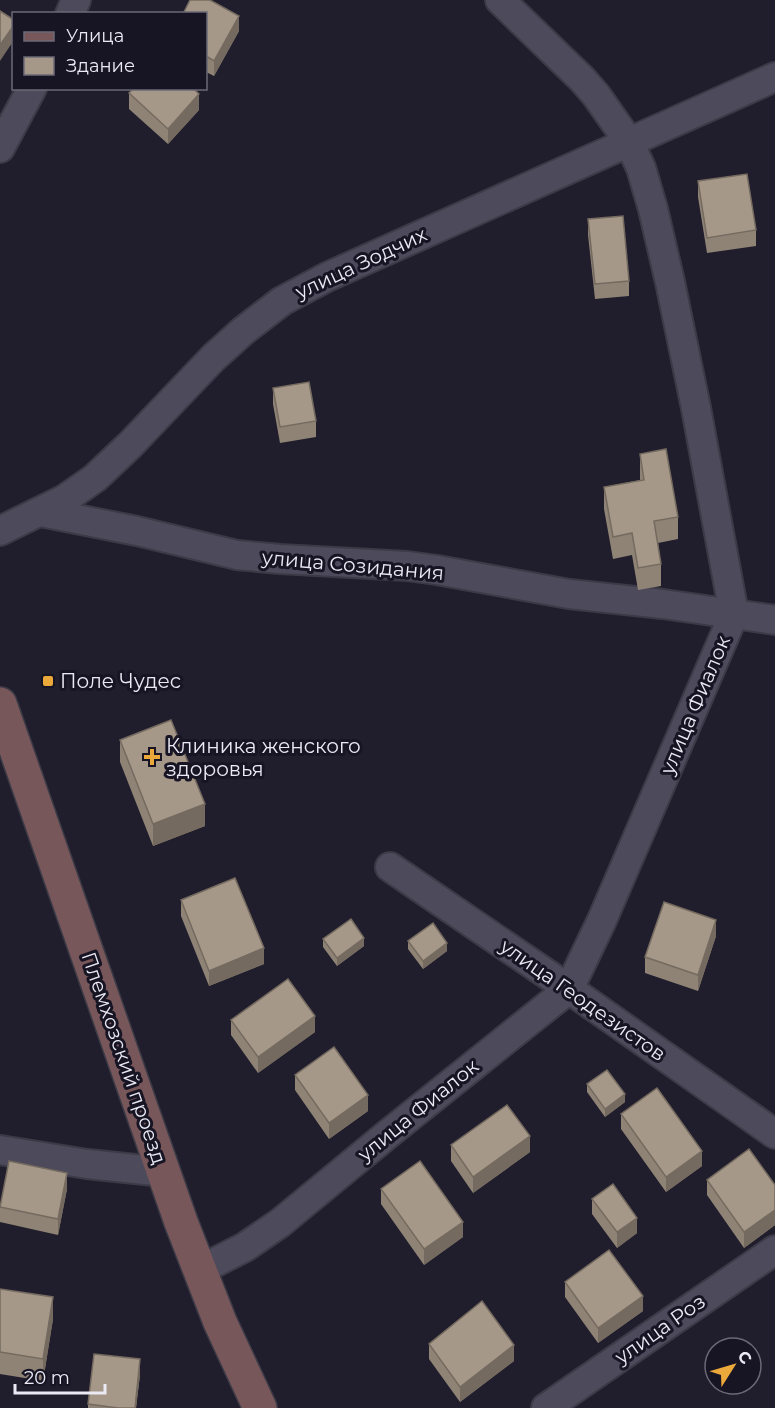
<svg xmlns="http://www.w3.org/2000/svg" width="775" height="1408" font-family="Montserrat,sans-serif">
<style>
.lines{fill:none;stroke-linecap:round;stroke-linejoin:round}
.minor-casing{stroke:#3c3a46;stroke-width:32}
.secondary-casing{stroke:#3c3a46;stroke-width:36}
.minor{stroke:#4d4a5c;stroke-width:28}
.secondary{stroke:#77575a;stroke-width:33}
.wall{fill:#8f8375}
.shaded-wall{fill:#746a5f}
.building{fill:#a69888;stroke:#746a5f;stroke-width:1.5}
.poi-dot{fill:#eca93b;stroke:#171423;stroke-width:2}
.labels{text-anchor:middle;stroke-width:6;stroke-linejoin:round;paint-order:stroke}
.street-label{font-size:20px;fill:#ebe9f4;stroke:#171423}
.poi-label{font-size:20px;fill:#ebe9f4;stroke:#171423;text-anchor:start}
</style>
<rect width="100%" height="100%" fill="#201e2d"/>
<g class="lines">
<defs>
<g id="minor">
<path d="M 70,14 L 76,0"/>
<path d="M 0,148 L 32,88"/>
<path d="M 41,512 L 137,531 L 237,555 L 280,559 L 407,566 L 437,570 L 569,594 L 663,604 L 775,620"/>
<path d="M 0,531 L 65,499 L 95,478 L 130,445 L 213,358 L 243,331 L 282,301 L 327,277 L 775,77"/>
<path d="M 390,867 L 569,989 L 775,1134"/>
<path d="M 0,1150 L 87,1164 L 164,1172"/>
<path d="M 200,1270 L 245,1247 L 280,1223 L 388,1134 L 569,989 L 602,920 L 734,614 L 696,408 L 670,282 L 653,209 L 641,168 L 629,142 L 596,95 L 582,79 L 500,0"/>
<path d="M 546,1408 L 775,1250"/>
</g>
<path id="secondary" d="M 0,704 L 181,1222 L 220,1322 L 260,1408"/>
</defs>
<use href="#minor" class="minor-casing"/>
<use href="#secondary" class="secondary-casing"/>
<use href="#minor" class="minor"/>
<use href="#secondary" class="secondary"/>
</g>
<g class="wall">
<path d="M 206,14 L 239,31 L 214,76 L 206,72 Z"/>
<path d="M 129,93 L 199,110 L 168,144 L 129,109 Z"/>
<path d="M 698,181 L 756,230 L 756,246 L 707,253 L 698,197 Z"/>
<path d="M 588,219 L 629,281 L 629,296 L 595,299 L 588,235 Z"/>
<path d="M 273,388 L 316,421 L 316,437 L 280,443 L 273,404 Z"/>
<path d="M 640,454 L 678,517 L 678,539 L 658,543 L 661,564 L 661,586 L 638,590 L 632,555 L 613,559 L 604,509 L 604,487 L 640,480 Z"/>
<path d="M 120,740 L 205,826 L 153,846 L 120,762 Z"/>
<path d="M 181,900 L 264,964 L 209,986 L 181,916 Z"/>
<path d="M 716,936 L 698,991 L 645,973 L 645,957 Z"/>
<path d="M 323,939 L 364,946 L 337,966 L 323,947 Z"/>
<path d="M 408,941 L 447,951 L 423,969 L 408,949 Z"/>
<path d="M 231,1020 L 315,1032 L 258,1073 L 231,1035 Z"/>
<path d="M 295,1075 L 368,1111 L 329,1139 L 295,1090 Z"/>
<path d="M 587,1084 L 625,1102 L 605,1117 L 587,1092 Z"/>
<path d="M 621,1114 L 702,1166 L 666,1192 L 621,1129 Z"/>
<path d="M 451,1145 L 530,1152 L 473,1193 L 451,1161 Z"/>
<path d="M 707,1180 L 775,1185 L 775,1225 L 744,1248 L 707,1195 Z"/>
<path d="M 67,1189 L 58,1235 L 0,1222 L 0,1205 Z"/>
<path d="M 381,1189 L 463,1237 L 424,1265 L 381,1204 Z"/>
<path d="M 592,1199 L 637,1233 L 617,1248 L 592,1214 Z"/>
<path d="M 565,1282 L 643,1311 L 598,1343 L 565,1297 Z"/>
<path d="M 0,1289 L 53,1319 L 43,1381 L 0,1374 Z"/>
<path d="M 429,1344 L 514,1361 L 460,1402 L 429,1359 Z"/>
<path d="M 140,1375 L 136,1408 L 88,1408 L 88,1404 Z"/>
</g>
<g class="shaded-wall">
<path d="M 239,16 L 239,31 L 214,76 L 214,61 Z"/>
<path d="M 14,25 L 14,40 L 0,61 L 0,45 Z"/>
<path d="M 199,94 L 199,110 L 168,144 L 168,129 Z"/>
<path d="M 205,804 L 205,826 L 153,846 L 153,824 Z"/>
<path d="M 716,920 L 716,936 L 698,991 L 698,975 Z"/>
<path d="M 364,938 L 364,946 L 337,966 L 337,958 Z"/>
<path d="M 447,943 L 447,951 L 423,969 L 423,961 Z"/>
<path d="M 264,948 L 264,964 L 209,986 L 209,971 Z"/>
<path d="M 315,1016 L 315,1032 L 258,1073 L 258,1057 Z"/>
<path d="M 625,1094 L 625,1102 L 605,1117 L 605,1109 Z"/>
<path d="M 368,1095 L 368,1111 L 329,1139 L 329,1123 Z"/>
<path d="M 530,1136 L 530,1152 L 473,1193 L 473,1177 Z"/>
<path d="M 702,1151 L 702,1166 L 666,1192 L 666,1177 Z"/>
<path d="M 67,1173 L 67,1189 L 58,1235 L 58,1219 Z"/>
<path d="M 775,1210 L 775,1225 L 744,1248 L 744,1232 Z"/>
<path d="M 637,1218 L 637,1233 L 617,1248 L 617,1232 Z"/>
<path d="M 463,1222 L 463,1237 L 424,1265 L 424,1249 Z"/>
<path d="M 643,1296 L 643,1311 L 598,1343 L 598,1328 Z"/>
<path d="M 53,1297 L 53,1319 L 43,1381 L 43,1359 Z"/>
<path d="M 514,1345 L 514,1361 L 460,1402 L 460,1387 Z"/>
<path d="M 140,1359 L 140,1375 L 136,1408 L 135,1408 Z"/>
</g>
<g class="building">
<path d="M 190,0 L 210,0 L 239,16 L 214,61 L 206,56 L 206,14 L 183,14 Z"/>
<path d="M 0,11 L 14,20 L 14,25 L 0,45 Z"/>
<path d="M 134,88 L 193,88 L 199,94 L 168,129 L 129,93 Z"/>
<path d="M 747,174 L 756,230 L 707,238 L 698,181 Z"/>
<path d="M 623,216 L 629,281 L 595,284 L 588,219 Z"/>
<path d="M 309,382 L 316,421 L 280,427 L 273,388 Z"/>
<path d="M 666,449 L 678,517 L 654,521 L 661,564 L 638,568 L 632,533 L 613,537 L 604,487 L 644,480 L 640,454 Z"/>
<path d="M 171,720 L 205,804 L 153,824 L 120,740 Z"/>
<path d="M 235,878 L 264,948 L 209,971 L 181,900 Z"/>
<path d="M 664,902 L 716,920 L 698,975 L 645,957 Z"/>
<path d="M 351,919 L 364,938 L 337,958 L 323,939 Z"/>
<path d="M 433,923 L 447,943 L 423,961 L 408,941 Z"/>
<path d="M 288,979 L 315,1016 L 258,1057 L 231,1020 Z"/>
<path d="M 334,1047 L 368,1095 L 329,1123 L 295,1075 Z"/>
<path d="M 607,1070 L 625,1094 L 605,1109 L 587,1084 Z"/>
<path d="M 657,1088 L 702,1151 L 666,1177 L 621,1114 Z"/>
<path d="M 507,1105 L 530,1136 L 473,1177 L 451,1145 Z"/>
<path d="M 749,1149 L 775,1185 L 775,1210 L 744,1232 L 707,1180 Z"/>
<path d="M 9,1161 L 67,1173 L 58,1219 L 0,1207 Z"/>
<path d="M 420,1161 L 463,1222 L 424,1249 L 381,1189 Z"/>
<path d="M 613,1184 L 637,1218 L 617,1232 L 592,1199 Z"/>
<path d="M 609,1250 L 643,1296 L 598,1328 L 565,1282 Z"/>
<path d="M 0,1289 L 53,1297 L 43,1359 L 0,1352 Z"/>
<path d="M 482,1301 L 514,1345 L 460,1387 L 429,1344 Z"/>
<path d="M 94,1354 L 140,1359 L 135,1408 L 118,1408 L 88,1404 Z"/>
</g>
<g class="poi-dot">
<rect x="42" y="675" width="12" height="12" rx="3"/>
<path d="M149 748h6v6h6v6h-6v6h-6v-6h-6v-6h6z"/>
</g>
<g class="labels">
<g class="street-label">
<text transform="translate(361 263) rotate(-25)" y="7">улица Зодчих</text>
<text transform="translate(353 565) rotate(5)" y="7">улица Созидания</text>
<text transform="translate(695 705) rotate(-67)" y="7">улица Фиалок</text>
<text transform="translate(583 1000) rotate(35)" y="7">улица Геодезистов</text>
<text transform="translate(124 1058) rotate(71)" y="7">Племхозский проезд</text>
<text transform="translate(418 1110) rotate(-39)" y="7">улица Фиалок</text>
<text transform="translate(660 1329) rotate(-35)" y="7">улица Роз</text>
</g>
<g class="poi-label">
<text x="60" y="688">Поле Чудес</text>
<text x="166" y="753">Клиника женского<tspan x="166" dy="23">здоровья</tspan></text>
</g>
</g>
<rect x="12" y="12" width="195" height="78" fill="#171423" stroke="#6c6977" stroke-width="1.5"/>
<rect x="24" y="32" width="30" height="9" fill="#77575a" stroke="#6c6977" stroke-width="1.5"/>
<text x="66" y="42" font-size="18" fill="#ebe9f4">Улица</text>
<rect x="24" y="57" width="30" height="18" fill="#a69888" stroke="#6c6977" stroke-width="1.5"/>
<text x="66" y="72" font-size="18" fill="#ebe9f4">Здание</text>
<g transform="translate(733 1366) rotate(53)"><circle r="28" fill="#171423" stroke="#6c6977" stroke-width="1.5"/>
<path d="M0-4.5L10 22L0 15L-10 22Z" fill="#eca93b"/>
<text y="-9" font-size="16" font-weight="bold" text-anchor="middle" fill="#ebe9f4">С</text>
</g>
<path d="M15 1384v9h90v-9" fill="none" stroke="#ebe9f4" stroke-width="3"/>
<text x="24" y="1384" font-size="18" fill="#ebe9f4" stroke="#171423" stroke-width="4.5" paint-order="stroke">20 m</text>
</svg>
